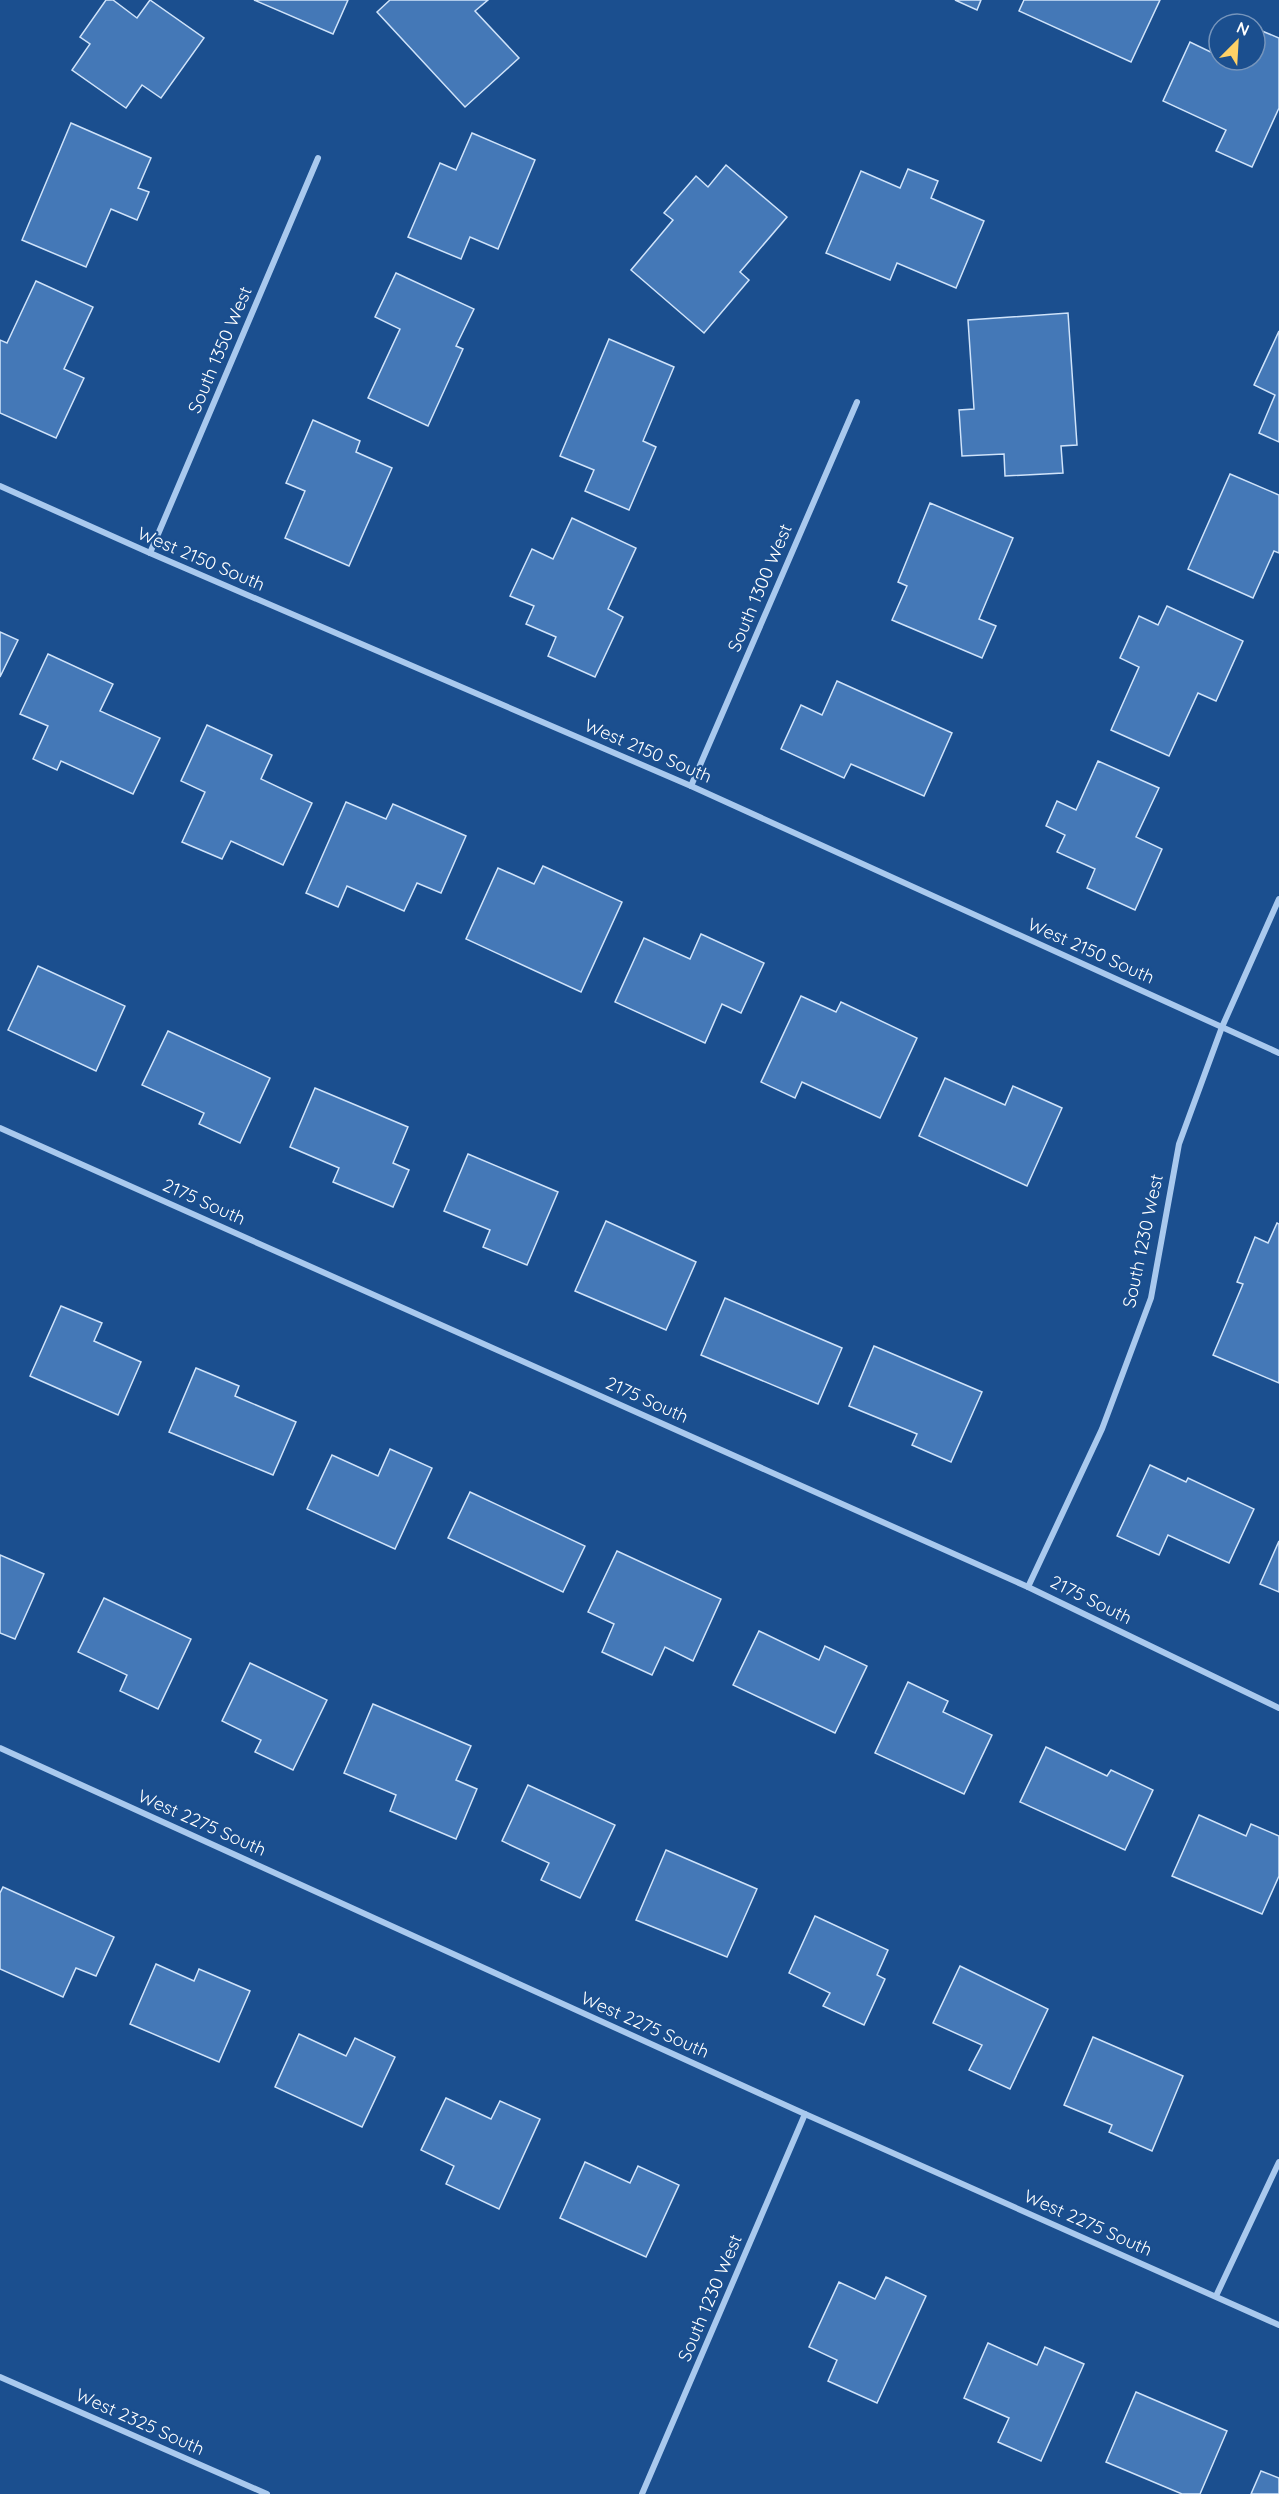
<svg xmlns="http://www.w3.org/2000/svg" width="1279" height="2494" font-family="Quicksand,sans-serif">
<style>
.building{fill:#4478b7;stroke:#cfe3fa;stroke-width:1.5}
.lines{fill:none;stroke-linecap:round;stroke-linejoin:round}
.street{stroke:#a9c9ee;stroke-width:6}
.labels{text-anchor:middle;stroke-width:4.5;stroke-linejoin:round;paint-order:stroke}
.street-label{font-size:18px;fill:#fff;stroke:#1b4f8f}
</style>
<rect width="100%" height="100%" fill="#1b4f8f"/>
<g class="building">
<path d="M 106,0 L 113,0 L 137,18 L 150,0 L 204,38 L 161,98 L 142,85 L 126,108 L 72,70 L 90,44 L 80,37 Z"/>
<path d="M 254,0 L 348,0 L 333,34 Z"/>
<path d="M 390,0 L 488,0 L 475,11 L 519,58 L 465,107 L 377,12 Z"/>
<path d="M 955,0 L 981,0 L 977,10 Z"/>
<path d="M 1024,0 L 1160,0 L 1131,62 L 1019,11 Z"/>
<path d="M 1262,31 L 1279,38 L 1279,108 L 1252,167 L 1216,151 L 1226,130 L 1163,101 L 1190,42 L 1219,56 L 1219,60 L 1228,60 L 1245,68 L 1249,60 L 1255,60 L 1255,47 Z"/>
<path d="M 71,123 L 151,158 L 138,188 L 149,192 L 137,220 L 111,209 L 86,267 L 22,240 Z"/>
<path d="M 472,133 L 535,160 L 498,249 L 470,237 L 461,259 L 408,237 L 440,163 L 456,170 Z"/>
<path d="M 726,165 L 787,217 L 740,272 L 749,280 L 704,333 L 631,270 L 673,220 L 664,213 L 696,176 L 708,187 Z"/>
<path d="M 908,169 L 938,181 L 931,198 L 984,221 L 956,288 L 897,263 L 890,280 L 826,253 L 861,171 L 900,188 Z"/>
<path d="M 396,273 L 474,309 L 456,346 L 463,349 L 428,426 L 368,398 L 400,329 L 375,317 Z"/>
<path d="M 36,281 L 93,307 L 64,369 L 84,378 L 56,438 L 0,413 L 0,340 L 7,343 Z"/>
<path d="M 1068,313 L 1077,445 L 1061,446 L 1063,473 L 1005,476 L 1004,454 L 962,456 L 959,410 L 974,409 L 968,320 Z"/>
<path d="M 1279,331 L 1279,442 L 1259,433 L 1275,395 L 1254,385 Z"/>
<path d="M 609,339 L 674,367 L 643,441 L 656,447 L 629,510 L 585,491 L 594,470 L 560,456 Z"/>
<path d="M 313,420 L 360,441 L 356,452 L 392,468 L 349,566 L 285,538 L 305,491 L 286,483 Z"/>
<path d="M 1230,474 L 1279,495 L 1279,553 L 1274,551 L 1253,598 L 1188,569 Z"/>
<path d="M 930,503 L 1013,538 L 979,619 L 996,626 L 982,658 L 892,620 L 907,586 L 898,582 Z"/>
<path d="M 572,518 L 636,548 L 608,609 L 623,617 L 595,677 L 548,656 L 556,637 L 526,624 L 534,606 L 510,596 L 532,549 L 553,559 Z"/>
<path d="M 1167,606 L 1243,641 L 1216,701 L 1198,693 L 1169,756 L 1111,730 L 1139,667 L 1120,658 L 1139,616 L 1158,625 Z"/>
<path d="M 0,632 L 18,640 L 0,677 Z"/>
<path d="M 48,654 L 113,684 L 100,711 L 160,738 L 133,794 L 61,761 L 57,770 L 33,759 L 48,726 L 20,714 Z"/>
<path d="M 837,681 L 952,733 L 924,796 L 851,764 L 844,778 L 781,749 L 801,705 L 822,715 Z"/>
<path d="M 207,725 L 272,755 L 261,779 L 312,803 L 283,865 L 231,841 L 222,859 L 182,842 L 205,792 L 181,781 Z"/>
<path d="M 1098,761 L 1159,788 L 1136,837 L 1162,849 L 1135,910 L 1087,888 L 1095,869 L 1057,852 L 1065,835 L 1046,826 L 1057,801 L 1076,810 Z"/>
<path d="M 346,802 L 386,819 L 393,804 L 466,836 L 441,893 L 417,883 L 404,911 L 347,886 L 338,907 L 306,893 Z"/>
<path d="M 543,866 L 622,902 L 581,992 L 466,939 L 498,868 L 534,884 Z"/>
<path d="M 701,934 L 764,963 L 741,1013 L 722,1004 L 705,1043 L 615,1002 L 644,938 L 690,959 Z"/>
<path d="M 38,966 L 125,1006 L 96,1071 L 8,1030 Z"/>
<path d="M 801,996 L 836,1012 L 841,1002 L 917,1038 L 880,1118 L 802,1082 L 795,1098 L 761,1082 Z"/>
<path d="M 168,1031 L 270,1078 L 240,1143 L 199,1124 L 204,1113 L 142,1085 Z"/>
<path d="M 945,1078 L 1005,1105 L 1013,1086 L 1062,1108 L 1027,1186 L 919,1136 Z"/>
<path d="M 315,1088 L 408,1127 L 393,1163 L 409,1170 L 393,1207 L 333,1182 L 339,1168 L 290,1147 Z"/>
<path d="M 468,1154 L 558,1192 L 527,1265 L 483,1247 L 490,1230 L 444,1211 Z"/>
<path d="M 606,1221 L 696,1262 L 666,1330 L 575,1291 Z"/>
<path d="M 1277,1223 L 1279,1224 L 1279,1383 L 1213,1355 L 1243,1284 L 1237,1282 L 1255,1237 L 1268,1243 Z"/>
<path d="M 725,1298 L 842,1348 L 818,1404 L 701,1355 Z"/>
<path d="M 61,1306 L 102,1323 L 94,1341 L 141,1362 L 118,1415 L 30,1376 Z"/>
<path d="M 874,1346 L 982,1392 L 951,1462 L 912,1445 L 917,1434 L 849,1406 Z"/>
<path d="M 196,1368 L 239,1386 L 235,1396 L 296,1422 L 273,1475 L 169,1432 Z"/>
<path d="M 390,1449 L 432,1468 L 395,1549 L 307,1509 L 332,1455 L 378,1476 Z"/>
<path d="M 1150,1465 L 1186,1482 L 1188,1478 L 1254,1509 L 1229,1563 L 1168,1535 L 1159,1555 L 1117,1536 Z"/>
<path d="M 470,1492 L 585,1546 L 563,1592 L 448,1538 Z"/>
<path d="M 1279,1541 L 1279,1592 L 1260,1584 Z"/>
<path d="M 617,1551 L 721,1599 L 693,1661 L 665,1647 L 652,1675 L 602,1652 L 614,1624 L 588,1612 Z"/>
<path d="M 0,1555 L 44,1574 L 15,1639 L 0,1633 Z"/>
<path d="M 104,1598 L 191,1639 L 158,1709 L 120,1691 L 127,1675 L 78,1652 Z"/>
<path d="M 759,1631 L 819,1660 L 825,1646 L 867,1666 L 835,1733 L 733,1685 Z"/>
<path d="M 250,1663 L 327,1700 L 293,1770 L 255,1752 L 261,1740 L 222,1721 Z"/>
<path d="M 908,1682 L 948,1701 L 943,1712 L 992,1735 L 964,1794 L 875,1753 Z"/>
<path d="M 373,1704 L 471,1746 L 456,1780 L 477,1789 L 456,1839 L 390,1811 L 396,1795 L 344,1773 Z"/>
<path d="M 1046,1747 L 1107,1776 L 1111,1770 L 1153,1790 L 1125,1850 L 1020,1802 Z"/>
<path d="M 528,1785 L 615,1825 L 580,1898 L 541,1880 L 549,1863 L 502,1841 Z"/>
<path d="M 1199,1815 L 1246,1836 L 1251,1824 L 1279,1836 L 1279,1876 L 1262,1914 L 1172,1876 Z"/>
<path d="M 666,1850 L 757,1889 L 727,1957 L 636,1920 Z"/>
<path d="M 3,1887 L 114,1937 L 96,1976 L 76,1968 L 63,1997 L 0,1969 L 0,1893 Z"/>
<path d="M 815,1916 L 888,1950 L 877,1975 L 885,1979 L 864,2025 L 823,2006 L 830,1993 L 789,1973 Z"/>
<path d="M 156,1964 L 194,1981 L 199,1969 L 250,1991 L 219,2062 L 130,2024 Z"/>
<path d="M 960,1966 L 1048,2009 L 1010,2089 L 969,2070 L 982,2045 L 933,2023 Z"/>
<path d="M 299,2034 L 346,2056 L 355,2038 L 395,2057 L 362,2127 L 275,2087 Z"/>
<path d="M 1093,2037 L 1183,2076 L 1152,2151 L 1109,2132 L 1112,2125 L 1064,2105 Z"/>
<path d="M 446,2098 L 491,2119 L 500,2101 L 540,2119 L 499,2209 L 446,2184 L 454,2166 L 421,2150 Z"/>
<path d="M 585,2162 L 630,2183 L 638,2166 L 679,2185 L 646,2257 L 560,2218 Z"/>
<path d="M 886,2277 L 926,2296 L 877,2403 L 828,2381 L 837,2360 L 809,2347 L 839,2282 L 875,2299 Z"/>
<path d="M 988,2343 L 1037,2365 L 1045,2347 L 1084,2364 L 1041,2461 L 998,2442 L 1009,2418 L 964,2398 Z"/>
<path d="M 1136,2392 L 1227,2431 L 1200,2494 L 1182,2494 L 1106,2462 Z"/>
<path d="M 1261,2471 L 1279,2478 L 1279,2494 L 1251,2494 Z"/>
</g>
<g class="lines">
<g class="street">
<path d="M 0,486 L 150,553 L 691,786 L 1279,1053"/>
<path d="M 150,553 L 318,158"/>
<path d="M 691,786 L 857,402"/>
<path d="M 0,1128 L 1028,1587 L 1279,1708"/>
<path d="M 1028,1587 L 1102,1429 L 1151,1298 L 1179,1144 L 1222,1027 L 1279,899"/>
<path d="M 0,1748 L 805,2114 L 1279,2325"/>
<path d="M 1216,2296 L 1279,2162"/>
<path d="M 0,2377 L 267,2494"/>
<path d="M 642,2494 L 805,2114"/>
</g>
</g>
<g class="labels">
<g class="street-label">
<text transform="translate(220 350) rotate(-67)" y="6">South 1350 West</text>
<text transform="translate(201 559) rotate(23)" y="6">West 2150 South</text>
<text transform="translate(760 588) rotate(-67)" y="6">South 1300 West</text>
<text transform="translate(648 751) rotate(23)" y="6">West 2150 South</text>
<text transform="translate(1091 951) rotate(24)" y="6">West 2150 South</text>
<text transform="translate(204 1202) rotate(24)" y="6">2175 South</text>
<text transform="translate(1143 1241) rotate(-78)" y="6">South 1230 West</text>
<text transform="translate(647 1400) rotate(24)" y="6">2175 South</text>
<text transform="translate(1091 1600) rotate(26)" y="6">2175 South</text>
<text transform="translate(202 1823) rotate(24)" y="6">West 2275 South</text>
<text transform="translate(645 2025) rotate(24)" y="6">West 2275 South</text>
<text transform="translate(1088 2223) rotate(24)" y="6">West 2275 South</text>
<text transform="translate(710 2298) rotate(-67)" y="6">South 1230 West</text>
<text transform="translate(140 2422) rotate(24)" y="6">West 2325 South</text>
</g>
</g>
<g transform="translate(1237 42) rotate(24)"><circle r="28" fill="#1b4f8f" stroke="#7695bc" stroke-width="1.5"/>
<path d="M0-4.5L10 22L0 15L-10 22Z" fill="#ffd166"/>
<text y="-9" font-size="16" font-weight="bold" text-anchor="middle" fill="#ffffff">N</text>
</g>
</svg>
